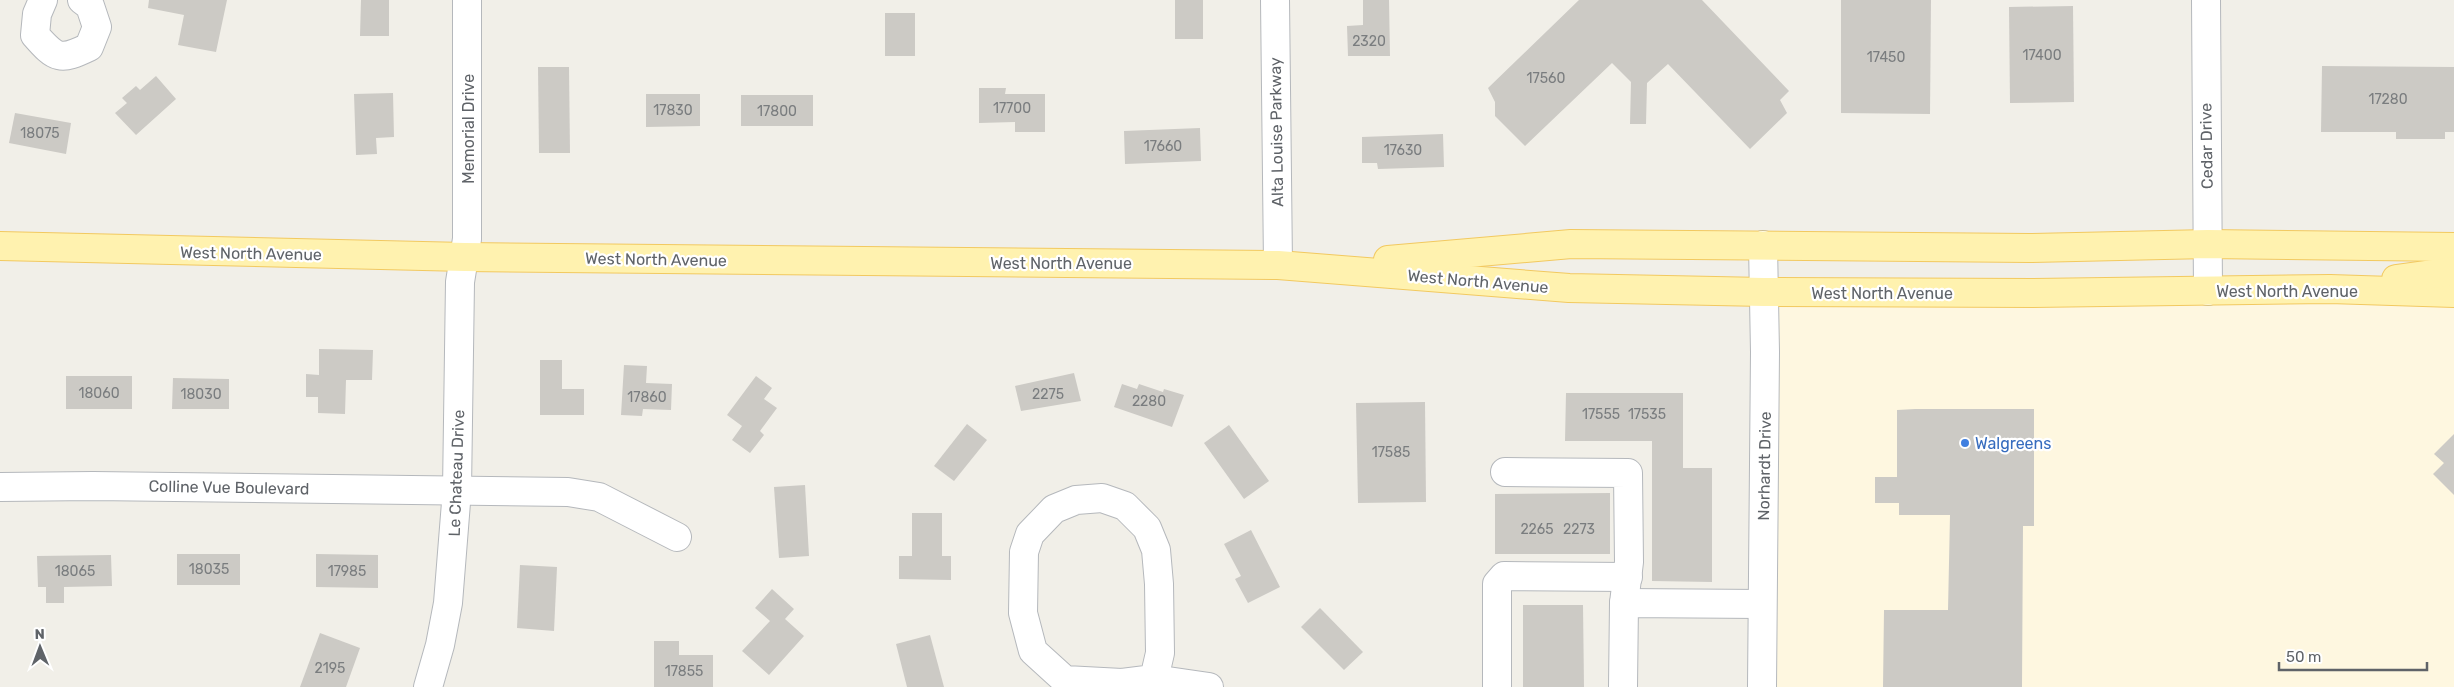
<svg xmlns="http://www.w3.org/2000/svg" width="2454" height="687" font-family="Rubik,sans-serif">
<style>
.commercial{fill:#fef7e0}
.building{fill:#cccac5}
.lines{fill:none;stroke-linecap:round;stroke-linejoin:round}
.minor-casing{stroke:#b5b8bc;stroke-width:30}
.major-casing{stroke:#f2c960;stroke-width:30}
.minor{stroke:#fff;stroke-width:28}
.major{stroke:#fff2af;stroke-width:28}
.shop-dot{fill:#3f7fe0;stroke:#fff;stroke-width:2}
.labels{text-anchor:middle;stroke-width:4.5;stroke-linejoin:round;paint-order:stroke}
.number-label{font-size:14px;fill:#7a7d7f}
.street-label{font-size:16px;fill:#5f6368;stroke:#fff}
.shop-label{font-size:16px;fill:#366cbe;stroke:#fff;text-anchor:start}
</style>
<rect width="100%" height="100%" fill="#f1efe8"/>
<path class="commercial" d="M 1764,292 L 2454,293 L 2454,687 L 1762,687 Z"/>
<g class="building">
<path d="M 149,0 L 227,0 L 216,52 L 178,45 L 184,15 L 148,8 Z"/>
<path d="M 361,0 L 389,0 L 389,36 L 360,36 Z"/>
<rect x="1175" y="0" width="28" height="39"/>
<path d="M 1363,0 L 1389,0 L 1390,56 L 1348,56 L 1347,26 L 1363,25 Z"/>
<path d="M 1579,0 L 1702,0 L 1789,91 L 1780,100 L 1787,113 L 1750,149 L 1668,64 L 1647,83 L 1646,124 L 1630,124 L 1631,82 L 1612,63 L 1525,146 L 1495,116 L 1495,102 L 1488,88 Z"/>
<path d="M 1841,0 L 1931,0 L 1930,114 L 1841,113 Z"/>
<path d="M 2073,6 L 2074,102 L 2010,103 L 2009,7 Z"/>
<rect x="885" y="13" width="30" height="43"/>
<path d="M 2322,66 L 2454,67 L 2454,132 L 2445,132 L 2445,139 L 2396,139 L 2396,132 L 2321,132 Z"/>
<path d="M 538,67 L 569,67 L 570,153 L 539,153 Z"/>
<path d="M 156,76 L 176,99 L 136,135 L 115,113 L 127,103 L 122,98 L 136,86 L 140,90 Z"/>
<path d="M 979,88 L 1006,88 L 1005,94 L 1045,94 L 1045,132 L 1015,132 L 1015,122 L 979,123 Z"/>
<path d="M 393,93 L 394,137 L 376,138 L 377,154 L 356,155 L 354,94 Z"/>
<path d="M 646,94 L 700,94 L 700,126 L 646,127 Z"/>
<rect x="741" y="95" width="72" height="31"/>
<path d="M 15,113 L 71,123 L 66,154 L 9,143 Z"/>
<path d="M 1200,128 L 1201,161 L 1125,164 L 1124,131 Z"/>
<path d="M 1443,134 L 1444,167 L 1378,169 L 1377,163 L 1362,163 L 1362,137 Z"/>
<path d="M 319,349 L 373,350 L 372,380 L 346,380 L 345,414 L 318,413 L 318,397 L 306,397 L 306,374 L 319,375 Z"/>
<path d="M 540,360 L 562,360 L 562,389 L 584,389 L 584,415 L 540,415 Z"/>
<path d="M 624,365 L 647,366 L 646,383 L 672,384 L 671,410 L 643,409 L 642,416 L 621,415 Z"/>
<path d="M 1074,373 L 1081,401 L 1021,411 L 1015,386 Z"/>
<rect x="66" y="376" width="66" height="33"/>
<path d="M 756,376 L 772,388 L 764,399 L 777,408 L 760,431 L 764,435 L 750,453 L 732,440 L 742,426 L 727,415 Z"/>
<path d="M 173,378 L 229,379 L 229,409 L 172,409 Z"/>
<path d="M 1122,384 L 1137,389 L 1139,384 L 1163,392 L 1164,389 L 1184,395 L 1172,427 L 1114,407 Z"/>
<path d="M 1566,393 L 1683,393 L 1683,468 L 1712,468 L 1712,582 L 1652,581 L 1652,441 L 1565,441 Z"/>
<path d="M 1425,402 L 1426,502 L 1358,503 L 1356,403 Z"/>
<path d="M 1915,409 L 2034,409 L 2034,526 L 2023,526 L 2022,687 L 1883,687 L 1884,610 L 1948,610 L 1950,515 L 1899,515 L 1899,503 L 1875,503 L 1875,477 L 1897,477 L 1897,410 Z"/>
<path d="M 967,424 L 987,440 L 954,481 L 934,466 Z"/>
<path d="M 1229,425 L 1269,481 L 1244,499 L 1204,443 Z"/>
<path d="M 2454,434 L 2454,495 L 2433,474 L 2444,463 L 2434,454 Z"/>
<path d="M 805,485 L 809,556 L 779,558 L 774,487 Z"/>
<path d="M 1610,493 L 1610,554 L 1495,554 L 1495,494 Z"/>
<path d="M 912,513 L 942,513 L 942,556 L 951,556 L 951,580 L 899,579 L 899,556 L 912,556 Z"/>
<path d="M 1251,530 L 1280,587 L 1248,603 L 1235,579 L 1241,576 L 1224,544 Z"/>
<rect x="177" y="554" width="63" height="31"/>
<path d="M 316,554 L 378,555 L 378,588 L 316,587 Z"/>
<path d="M 111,555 L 112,586 L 64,587 L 64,603 L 46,603 L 46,587 L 38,587 L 37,556 Z"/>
<path d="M 520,565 L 557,567 L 554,631 L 517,628 Z"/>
<path d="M 772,589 L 794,609 L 785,619 L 804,636 L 769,675 L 742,651 L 770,621 L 755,608 Z"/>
<path d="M 1523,605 L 1583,605 L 1584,687 L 1523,687 Z"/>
<path d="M 1320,608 L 1363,652 L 1344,670 L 1301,627 Z"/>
<path d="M 320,633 L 360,648 L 346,687 L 300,687 Z"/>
<path d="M 930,635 L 944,687 L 907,687 L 896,644 Z"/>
<path d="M 654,641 L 679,641 L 679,655 L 713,655 L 713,687 L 654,687 Z"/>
</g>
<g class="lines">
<defs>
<g id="minor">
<path d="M 43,0 L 37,14 L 35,35 C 56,59 60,61 89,47 L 97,27 L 90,6 L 82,0"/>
<path d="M 1275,0 L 1278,265"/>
<path d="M 2206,0 L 2208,291"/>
<path d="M 1505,472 L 1628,473 L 1629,562 L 1624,603"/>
<path d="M 0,487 L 93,486 L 568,492 L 599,497 L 677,537"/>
<path d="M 1102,498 L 1125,506 L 1147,528 L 1156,550 L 1159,584 L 1160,653 L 1154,679 L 1122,683 L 1065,680 L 1033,651 L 1023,613 L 1024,552 L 1030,534 L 1054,509 L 1076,500 Z"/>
<path d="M 1154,679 L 1209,687"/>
<path d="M 428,687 L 440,645 L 448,603 L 457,490 L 460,282 L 467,239 L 467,0"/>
<path d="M 1497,687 L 1497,584 L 1504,576 L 1628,577"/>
<path d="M 1623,687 L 1624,603 L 1762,604"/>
<path d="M 1762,687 L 1765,352 L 1763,245"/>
</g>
<g id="major">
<path d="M 0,246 L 465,257 L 1278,265 L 1569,288 L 1764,292 L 2033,293 L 2330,289 L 2454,293"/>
<path d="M 1388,260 L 1571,244 L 2029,248 L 2208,244 L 2454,247"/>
<path d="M 2396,279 L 2454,271"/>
</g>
</defs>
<use href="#minor" class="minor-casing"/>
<use href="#major" class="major-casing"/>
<use href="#minor" class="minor"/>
<use href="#major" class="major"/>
</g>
<circle class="shop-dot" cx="1965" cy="443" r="5"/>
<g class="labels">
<g class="number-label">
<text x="1369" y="46">2320</text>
<text x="2042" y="60">17400</text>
<text x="1886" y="62">17450</text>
<text x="1546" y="83">17560</text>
<text x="2388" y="104">17280</text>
<text x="1012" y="113">17700</text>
<text x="673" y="115">17830</text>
<text x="777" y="116">17800</text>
<text x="40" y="138">18075</text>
<text x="1163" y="151">17660</text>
<text x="1403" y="155">17630</text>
<text x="99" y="398">18060</text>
<text x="201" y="399">18030</text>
<text x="1048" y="399">2275</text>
<text x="647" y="402">17860</text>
<text x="1149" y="406">2280</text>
<text x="1601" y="419">17555</text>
<text x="1647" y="419">17535</text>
<text x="1391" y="457">17585</text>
<text x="1537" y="534">2265</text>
<text x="1579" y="534">2273</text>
<text x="209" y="574">18035</text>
<text x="75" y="576">18065</text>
<text x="347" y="576">17985</text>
<text x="330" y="673">2195</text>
<text x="684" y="676">17855</text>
</g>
<g class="street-label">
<text transform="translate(468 129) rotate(-90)" y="6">Memorial Drive</text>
<text transform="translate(1276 132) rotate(-91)" y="6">Alta Louise Parkway</text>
<text transform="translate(2206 146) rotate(-91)" y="6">Cedar Drive</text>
<text transform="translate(251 253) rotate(1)" y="6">West North Avenue</text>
<text transform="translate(656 259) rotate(1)" y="6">West North Avenue</text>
<text x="1061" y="269">West North Avenue</text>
<text transform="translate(1478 281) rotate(5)" y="6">West North Avenue</text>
<text x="2287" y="297">West North Avenue</text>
<text x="1882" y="299">West North Avenue</text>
<text transform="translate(1764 466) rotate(-89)" y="6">Norhardt Drive</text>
<text transform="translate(456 473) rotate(-88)" y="6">Le Chateau Drive</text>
<text transform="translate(229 487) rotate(1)" y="6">Colline Vue Boulevard</text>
</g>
<g class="shop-label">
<text x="1975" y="449">Walgreens</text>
</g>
</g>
<g transform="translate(40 647) rotate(359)" stroke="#ffffff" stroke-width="4" paint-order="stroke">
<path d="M0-4L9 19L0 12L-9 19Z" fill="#5f6368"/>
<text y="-8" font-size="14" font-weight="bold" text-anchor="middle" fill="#5f6368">N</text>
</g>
<path d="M2279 662v8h148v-8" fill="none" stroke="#5f6368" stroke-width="2.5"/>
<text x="2286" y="662" font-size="15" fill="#5f6368" stroke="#ffffff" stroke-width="4" paint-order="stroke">50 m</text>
</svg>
